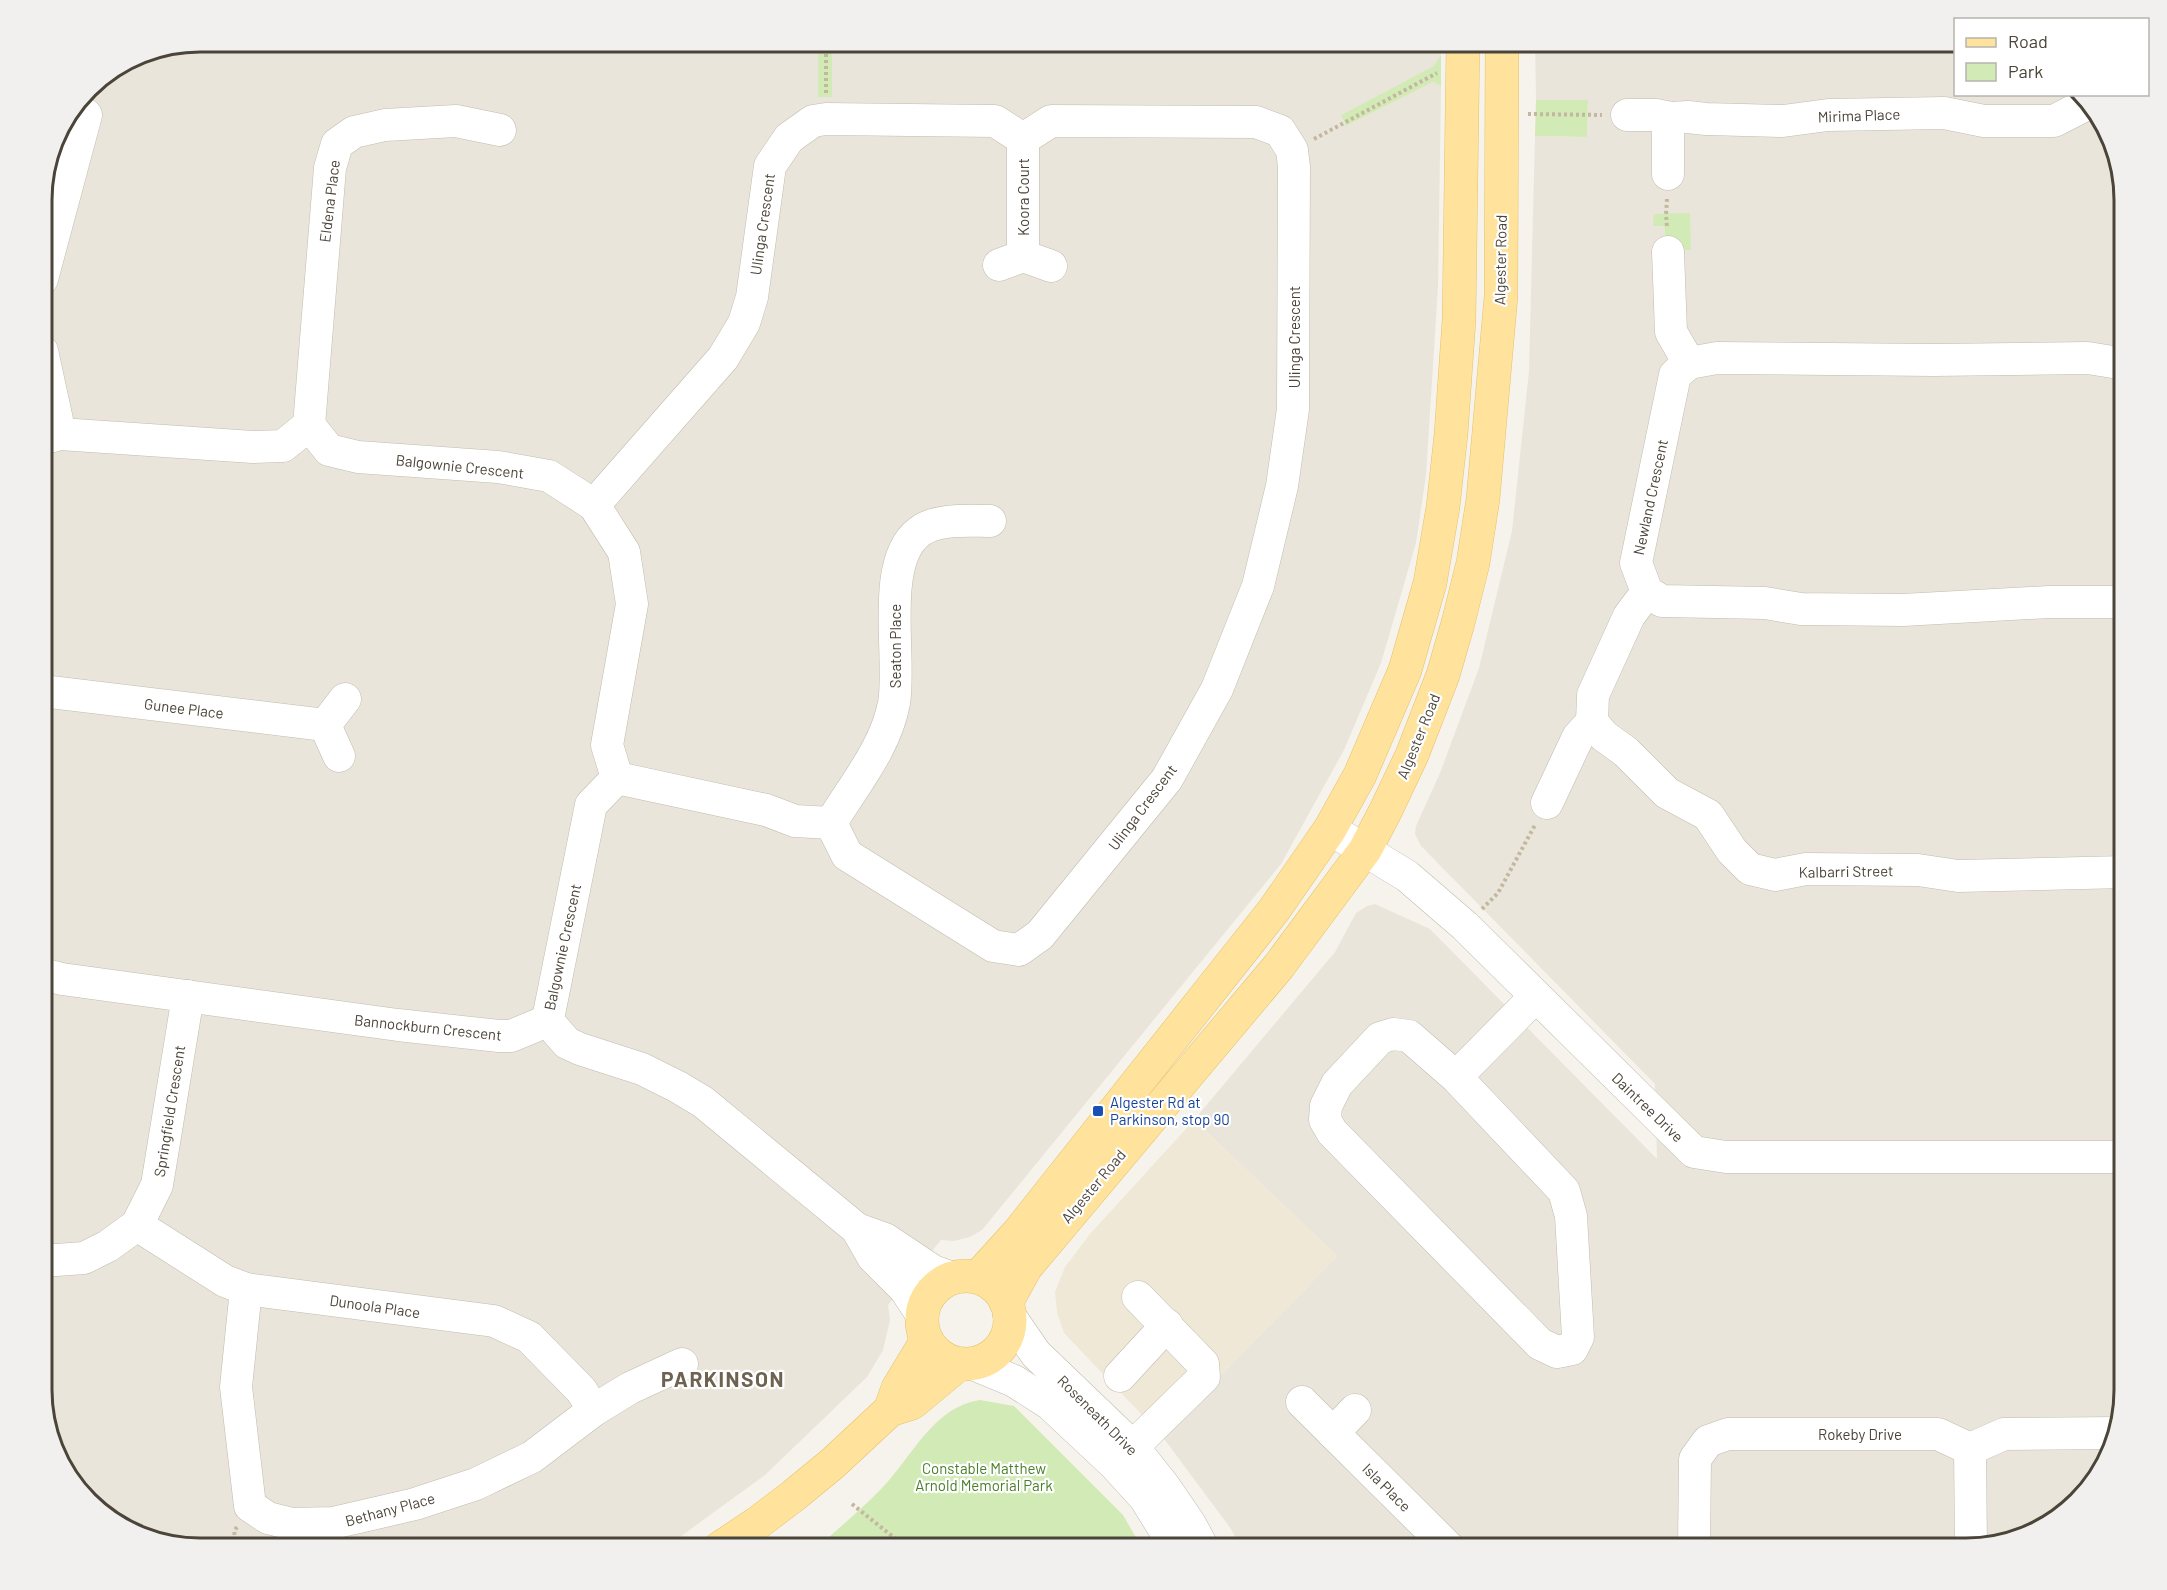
<svg xmlns="http://www.w3.org/2000/svg" width="2167" height="1590" viewBox="0 0 2167 1590" font-family="Barlow,sans-serif">
  <style>
    .residential { fill: #eae5da; fill-rule: evenodd }
    .education { fill: #efe8d6 }
    .green { fill: #d2eab5 }
    .lines { fill: none; stroke-linecap: round; stroke-linejoin: round }
    .minor-casing { stroke: #c2bbae; stroke-width: 33 }
    .major-casing { stroke: #e6c16a; stroke-width: 34 }
    .path { stroke: #c4b79f; stroke-width: 4; stroke-dasharray: 3 3; stroke-linecap: butt }
    .minor { stroke: #fff; stroke-width: 32 }
    .major { stroke: #ffe39c; stroke-width: 33 }
    .transit-dot { fill: #1a4fb4; stroke: #fff; stroke-width: 2 }
    .labels { text-anchor: middle; dominant-baseline: central; stroke-width: 4.5; stroke-linejoin: round; paint-order: stroke }
    .street-label { font-size: 15px; fill: #4b4439; stroke: #fff }
    .transit-label { font-size: 15px; fill: #164399; stroke: #fff; text-anchor: start }
    .park-label { font-size: 15px; fill: #4a7f2a; stroke: #fff }
    .district-label { font-size: 21px; font-weight: bold; letter-spacing: 1.5px; fill: #6e6250; stroke: #fff }
    .rim { fill: none; stroke: #4b4439; stroke-width: 3 }
  </style>
  <rect width="100%" height="100%" fill="#f6f3ec"/>
  <g class="residential">
    <path d="M201,42H818V96L832,97V42H1441V55L1435,66L1341,115L1346,126L1433,82L1441,86L1438,287L1426,475L1416,543L1381,663L1344,750L1281,864L982,1230L970,1237L954,1241L941,1240L888,1305L890,1320L883,1350L867,1377L765,1475L673,1542L663,1548H244L243,1540L230,1542L231,1548H201L150,1540L104,1515L63,1468L42,1399V191L54,140L89,88L140,54Z"/>
    <path d="M1535,42H1955L1956,94L2079,95L2108,131L2125,201V1389L2116,1440L2092,1486L2037,1531L1966,1548H1241L1231,1529L1162,1436L1337,1256L1194,1120L1335,952L1356,913L1367,906L1375,904L1430,929L1657,1159L1655,1084L1421,846L1415,834L1416,826L1440,773L1479,668L1512,531L1529,371L1535,136L1587,137L1588,100H1536ZM1664,226L1690,250H1667Z"/>
  </g>
  <path class="education" d="M1194,1120L1337,1256L1162,1436L1064,1333L1057,1312L1055,1292L1065,1267L1090,1234Z"/>
  <g class="green">
    <rect x="818" y="42" width="14" height="55"/>
    <path d="M1441,55V86L1433,82L1346,126L1341,115L1434,66Z"/>
    <path d="M1536,100H1588L1587,137L1535,136Z"/>
    <path d="M1690,213L1691,250H1667L1664,226H1653L1654,214Z"/>
    <path d="M980,1400L1014,1406L1123,1515L1142,1548H822L820,1545C841,1526 863,1508 882,1488C912,1457 933,1407 980,1400Z"/>
  </g>
  <g class="lines">
    <g class="minor-casing">
      <g id="minor">
        <path d="M1627,115H1656L1671,118L1688,117L1706,119L1783,121L1828,115L1944,113L1984,121H2054L2087,104"/>
        <path d="M1668,174V131L1671,118"/>
        <path d="M1668,252L1671,332L1689,363"/>
        <path d="M1023,256V139"/>
        <path d="M999,265L1023,256L1051,266"/>
        <path d="M42,279L86,115"/>
        <path d="M42,351L60,434"/>
        <path d="M2125,364L2088,358L1934,360L1717,358L1689,363L1675,375L1636,563L1647,592L1662,601L1765,603L1801,609L1903,610L2049,602H2125"/>
        <path d="M309,425L330,168L337,144L354,132L385,125L456,121L500,130"/>
        <path d="M42,439L60,434L253,447L283,446L309,425L329,450L358,457L498,467L549,476L594,505L624,552L632,604L607,745L617,778L591,805L547,1024"/>
        <path d="M594,505L723,358L744,323L752,297L770,166L789,138L813,121L826,119L995,121L1023,139L1051,121L1256,122L1280,131L1292,150L1294,167L1293,409L1282,486L1258,586L1217,689L1167,779L1040,935L1019,950L993,946L847,855L831,823L795,821L766,810L617,778"/>
        <path d="M1647,592L1629,616L1593,695L1592,722L1604,736L1626,752L1667,793L1708,815L1732,851L1750,869L1775,875L1806,869L1918,870L1958,876L2125,872"/>
        <path d="M42,691L325,725"/>
        <path d="M339,756L325,725L345,699"/>
        <path d="M1547,803L1578,737L1592,722"/>
        <path d="M831,823C854,785 886,747 894,703C902,659 879,562 919,532C936,518 969,521 990,521"/>
        <path d="M1330,829L1407,876L1465,926L1694,1152L1726,1157H2125"/>
        <path d="M42,974L62,979L398,1025L499,1036H511L540,1024H547L553,1027L567,1043L580,1049L642,1069L678,1087L703,1102L857,1229L873,1257L905,1289L922,1315"/>
        <path d="M1456,1077L1409,1036L1393,1034L1380,1038L1337,1084L1326,1106L1325,1120L1332,1132L1540,1344L1557,1352L1572,1349L1578,1337L1571,1216L1564,1191L1456,1077L1535,997"/>
        <path d="M137,1225L225,1281L246,1289L494,1321L529,1337L581,1390L594,1410"/>
        <path d="M857,1229L885,1239L933,1271L953,1278"/>
        <path d="M42,1261L84,1258L108,1246L137,1225L157,1185L188,996"/>
        <path d="M246,1289L236,1387L250,1506L268,1518L292,1524L333,1523L415,1504L476,1484L532,1457L594,1410L630,1388L682,1364"/>
        <path d="M1009,1315L1036,1354L1133,1447L1164,1486L1190,1524L1203,1548"/>
        <path d="M973,1364L1014,1381L1050,1404L1114,1464L1145,1498L1176,1548"/>
        <path d="M1120,1376L1167,1325"/>
        <path d="M1302,1402L1449,1548"/>
        <path d="M1333,1433L1355,1410"/>
        <path d="M1970,1449L1971,1547"/>
        <path d="M1119,1460L1204,1377L1203,1364L1138,1297"/>
        <path d="M1694,1548L1695,1459L1708,1441L1728,1434H1938L1970,1449L2004,1434L2118,1433"/>
      </g>
    </g>
    <g class="major-casing">
      <g id="major">
        <circle cx="966" cy="1320" r="44"/>
        <path d="M978,1277L1018,1233L1274,910L1330,829L1360,775L1405,670L1430,583L1443,507L1451,434L1459,320L1463,42"/>
        <path d="M1006,1303L1026,1267L1279,966L1365,850L1385,812L1412,755L1443,675L1458,623L1473,563L1483,499L1501,296L1502,42"/>
        <path d="M890,1410L898,1388L927,1340"/>
        <path d="M720,1548L756,1524L793,1496L832,1464L890,1410L912,1403L959,1364"/>
      </g>
    </g>
    <g class="path">
      <path d="M826,42V95"/>
      <path d="M1528,114L1602,115"/>
      <path d="M1314,139L1437,73"/>
      <path d="M1667,199L1666,215L1667,227"/>
      <path d="M1482,909L1498,893L1535,825"/>
      <path d="M852,1504L907,1548"/>
      <path d="M237,1527L234,1531L237,1548"/>
      <path d="M1064,1548C1088,1540 1095,1536 1119,1548"/>
    </g>
    <use href="#minor" class="minor"/>
    <use href="#major" class="major"/>
  </g>
  <rect class="transit-dot" x="1092" y="1105" width="12" height="12" rx="3"/>
  <g class="labels">
    <g class="street-label">
      <text transform="translate(1859 115) rotate(-2)">Mirima Place</text>
      <text transform="translate(1023 197) rotate(-90)">Koora Court</text>
      <text transform="translate(329 201) rotate(-83)">Eldena Place</text>
      <text transform="translate(762 224) rotate(-82)">Ulinga Crescent</text>
      <text transform="translate(1500 260) rotate(-89)">Algester Road</text>
      <text transform="translate(1294 337) rotate(-90)">Ulinga Crescent</text>
      <text transform="translate(460 466) rotate(6)">Balgownie Crescent</text>
      <text transform="translate(1650 497) rotate(-78)">Newland Crescent</text>
      <text transform="translate(895 646) rotate(-90)">Seaton Place</text>
      <text transform="translate(184 708) rotate(7)">Gunee Place</text>
      <text transform="translate(1418 736) rotate(-68)">Algester Road</text>
      <text transform="translate(1142 807) rotate(-53)">Ulinga Crescent</text>
      <text transform="translate(1846 871) rotate(-1)">Kalbarri Street</text>
      <text transform="translate(562 947) rotate(-78)">Balgownie Crescent</text>
      <text transform="translate(428 1027) rotate(6)">Bannockburn Crescent</text>
      <text transform="translate(1648 1107) rotate(44)">Daintree Drive</text>
      <text transform="translate(169 1111) rotate(-81)">Springfield Crescent</text>
      <text transform="translate(1093 1186) rotate(-50)">Algester Road</text>
      <text transform="translate(375 1306) rotate(8)">Dunoola Place</text>
      <text transform="translate(1098 1415) rotate(45)">Roseneath Drive</text>
      <text x="1860" y="1434">Rokeby Drive</text>
      <text transform="translate(1387 1487) rotate(45)">Isla Place</text>
      <text transform="translate(390 1509) rotate(-15)">Bethany Place</text>
    </g>
    <g class="transit-label">
      <text x="1110" y="1102">Algester Rd at<tspan x="1110" dy="17">Parkinson, stop 90</tspan></text>
    </g>
    <g class="park-label">
      <text x="984" y="1468">Constable Matthew<tspan x="984" dy="17">Arnold Memorial Park</tspan></text>
    </g>
    <g class="district-label">
      <text x="723" y="1378">PARKINSON</text>
    </g>
  </g>
  <path d="M0 0H2167V1590H0ZM200 52H1966A148 148 0 0 1 2114 200V1390A148 148 0 0 1 1966 1538H200A148 148 0 0 1 52 1390V200A148 148 0 0 1 200 52Z" fill="#f1f0ef" fill-rule="evenodd"/>
  <path class="rim" d="M200 52H1966A148 148 0 0 1 2114 200V1390A148 148 0 0 1 1966 1538H200A148 148 0 0 1 52 1390V200A148 148 0 0 1 200 52Z"/>
  <rect x="1954" y="18" width="195" height="78" fill="#ffffff" stroke="#b7b4b0" stroke-width="1.5"/>
  <rect x="1966" y="38" width="30" height="9" fill="#ffe39c" stroke="#b7b4b0" stroke-width="1.5"/>
  <text x="2008" y="48" font-size="18" fill="#4b4439">Road</text>
  <rect x="1966" y="63" width="30" height="18" fill="#d2eab5" stroke="#b7b4b0" stroke-width="1.5"/>
  <text x="2008" y="78" font-size="18" fill="#4b4439">Park</text>
</svg>
